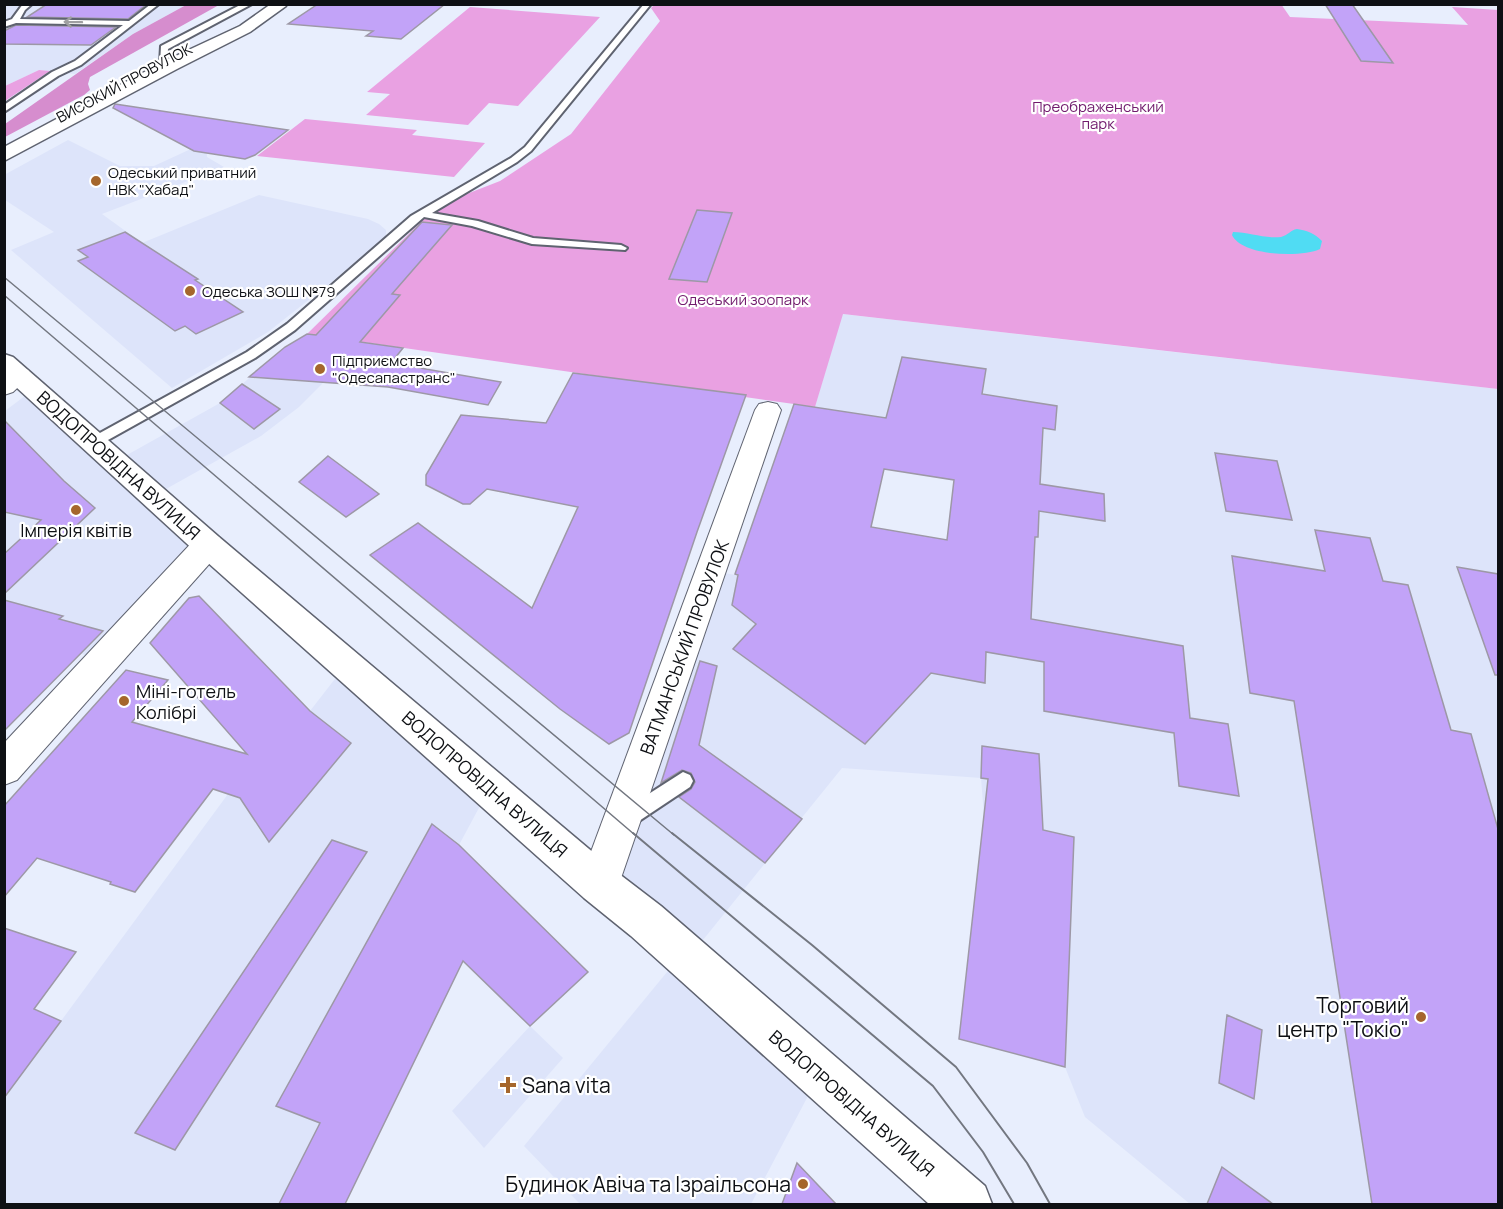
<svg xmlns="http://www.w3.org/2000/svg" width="1503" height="1209" viewBox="0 0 1503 1209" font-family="Manrope,sans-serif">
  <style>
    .built { fill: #dde4fa }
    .green { fill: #e9a1e2 }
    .forest { fill: #d68dce }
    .water { fill: #50dcf3 }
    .building { fill: #c2a3f8; stroke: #9d98a6; stroke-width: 1.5; fill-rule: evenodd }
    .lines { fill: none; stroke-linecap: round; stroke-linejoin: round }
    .service-casing { stroke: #5f6370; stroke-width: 4 }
    .minor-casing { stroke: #5f6370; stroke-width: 2 }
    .primary-casing { stroke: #5f6370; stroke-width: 3 }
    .service { fill: #fff; fill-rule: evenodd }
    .minor { fill: #fff; fill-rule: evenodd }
    .primary { fill: #fff; fill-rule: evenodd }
    .tram-far1 { stroke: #737780; stroke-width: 1.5 }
    .tram { stroke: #737780; stroke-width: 2 }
    .oneway { stroke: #9f9fa1 }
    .poi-dot { fill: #a5662c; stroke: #fff; stroke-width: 2 }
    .labels { text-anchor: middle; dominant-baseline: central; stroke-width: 4.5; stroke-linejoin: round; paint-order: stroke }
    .far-street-label { font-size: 15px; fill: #0e1014; stroke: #fff }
    .far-park-label { font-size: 15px; fill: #711b6d; stroke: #fff }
    .far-poi-label { font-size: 15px; fill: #0e1014; stroke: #fff; text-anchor: start }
    .street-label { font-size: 18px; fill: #0e1014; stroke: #fff }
    .poi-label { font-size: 18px; fill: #0e1014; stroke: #fff }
    .near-poi-label { font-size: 21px; fill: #0e1014; stroke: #fff; text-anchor: end }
  </style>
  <rect width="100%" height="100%" fill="#e8eefd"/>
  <g class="built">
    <path d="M4,5H186L133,34L75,74L39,70L5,86Z"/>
    <path d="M68,140L120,166H154L206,142L207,157L224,167L102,214L142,243L259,195L368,219L379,224L386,230V237L382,242L268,332L172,388L11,250L54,232L5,200L4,175Z"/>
    <path d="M842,314L1498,389V829L1470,734L1451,728L1358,712L1297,719L1372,1204H1190L1085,1117L1065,1067L959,1039L984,816L981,778L842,768L690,956L603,880L713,571L959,615L997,435L815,407Z"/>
    <path d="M307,334L362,342L342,356L323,383L299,407L261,436L157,494L118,460L220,403L283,349Z"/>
    <path d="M33,390L205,547L102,660L5,631V411Z"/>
    <path d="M345,666L488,791L459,845L279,1204H5V999L61,1021L228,794L310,711Z"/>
    <path d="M681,955L818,1077L751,1204H580L524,1146Z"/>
    <path d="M530,1026L563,1058L484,1148L452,1111Z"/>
  </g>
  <g class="green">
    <path d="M1281,4L1290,17L1468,25L1452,7L1498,10V389L843,314L815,407L307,334L428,215L459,197L500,181L571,134L660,21L651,8L654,5Z"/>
    <path d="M470,7L600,17L518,106L489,103L468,125L366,115L390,94L367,92Z"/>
    <path d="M39,70L50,71L5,101V86Z"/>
    <path d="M305,119L417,130L412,135L485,143L454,177L257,156Z"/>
  </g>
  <path class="forest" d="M186,5H219L90,77L88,84L90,90L84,95L5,137V124L133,34Z"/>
  <path class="water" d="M1297,229C1308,231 1314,233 1322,241L1320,249C1301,258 1242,256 1232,235L1233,232C1249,232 1265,239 1281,237C1289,235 1290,230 1297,229Z"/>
  <g class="building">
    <path d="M47,4H147L128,19L27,17Z"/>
    <path d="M318,4H445L401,39L366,36L373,31L288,24Z"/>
    <path d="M1325,4H1352L1393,63L1361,61Z"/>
    <path d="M16,25L116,27L91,45L4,44V31Z"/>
    <path d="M115,104L288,130L255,155L245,159L194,151L113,108Z"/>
    <path d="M697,210L732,213L707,282L669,279Z"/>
    <path d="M422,222L452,225L392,294L400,295L360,342L403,348L391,363L501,382L488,405L388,387L249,377L285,347L307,334L316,335Z"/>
    <path d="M125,232L198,279L195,280L243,312L196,334L185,326L175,331L78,261L88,257L78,250Z"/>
    <path d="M902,357L986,369L982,394L1057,406L1055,430L1043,428L1040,484L1104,494L1105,521L1039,511L1038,537H1035L1031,619L1183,646L1190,718L1228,724L1239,796L1179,786L1174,733L1044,711V662L986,652L985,683L931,673L865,744L733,649L756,624L732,605L738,575L735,574L794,404L886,418ZM884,469L954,480L947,540L871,527Z"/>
    <path d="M573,373L746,395L697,532L629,733L609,744L560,709L370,555L418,523L532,608L578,507L487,489L470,504H463L426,485V475L461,415L546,423Z"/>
    <path d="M242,384L280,409L254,429L220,403Z"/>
    <path d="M4,420L64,481L95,508L4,594V554L41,520L4,512Z"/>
    <path d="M1215,453L1277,461L1292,520L1226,511Z"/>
    <path d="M328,456L379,494L346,517L299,482Z"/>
    <path d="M1315,530L1370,538L1383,581L1408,585L1451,730L1471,734L1498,829V1204H1372L1294,701L1250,693L1232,556L1325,571Z"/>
    <path d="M1457,567L1498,574V675H1495Z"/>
    <path d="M199,596L310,711L351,743L269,842L240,798L213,789L135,892L110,884L111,882L37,858L4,897V806L126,670L168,680L132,722L247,754L150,643L189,598Z"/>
    <path d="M4,600L63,616L59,619L103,631L4,731Z"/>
    <path d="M700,661L717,666L699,745L802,819L765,863L679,797L691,789L695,782L691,773L682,770L661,783Z"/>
    <path d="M982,746L1039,754L1043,830L1074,837L1065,1067L959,1039L988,779L981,778Z"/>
    <path d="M432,824L459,845L588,972L530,1026L463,961L345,1204H279L320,1123L276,1106Z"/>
    <path d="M332,840L367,852L175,1150L135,1133Z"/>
    <path d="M4,928L76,952L34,1009L61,1021L4,1098Z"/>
    <path d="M1227,1015L1262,1030L1254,1099L1219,1083Z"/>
    <path d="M797,1163L836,1204H782Z"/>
    <path d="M1222,1167L1273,1204H1207Z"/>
  </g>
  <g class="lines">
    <g class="service-casing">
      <g id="service">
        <path d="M23,4H32L25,10L20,19L129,21L151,4H159L81,65L58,76L4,112V105L52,72L75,61L123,25L16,23L4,27V22L12,19Z"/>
        <path d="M242,4H252L168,49L167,62L160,64L161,46Z"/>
        <path d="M644,4H651L531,151L517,162L432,213L478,221L533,238L621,245L627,248L625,250L532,244L472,226L424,217L295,330L255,358L99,445H89L87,442L89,439L247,352L287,324L411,216L511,158L525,147Z"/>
        <path d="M683,772L690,775L693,781L690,787L633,825L626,828L619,825L616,819L619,813Z"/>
      </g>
    </g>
    <g class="minor-casing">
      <g id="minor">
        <path d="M19,367L28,370L31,375L13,392L4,395V374Z"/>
        <path d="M768,402L777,404L781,410L619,884L613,897L599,903L585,897L579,884L755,410L759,404Z"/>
        <path d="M208,534L219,537L223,545L219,553L17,780L4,785V743L197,537Z"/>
      </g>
    </g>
    <g class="primary-casing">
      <g id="primary">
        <path d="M271,4L286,6L250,32L177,69L4,161V147L165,61L240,26Z"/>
        <path d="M4,354L13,357L219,537L614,870L661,906L985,1186L992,1204H929L631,936L584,898L197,553L4,376Z"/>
      </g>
    </g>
    <use href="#service" class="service"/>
    <use href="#minor" class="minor"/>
    <use href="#primary" class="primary"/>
    <g class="tram-far1">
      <path d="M4,277L674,835"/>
      <path d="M4,295L635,835"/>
    </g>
    <g class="tram">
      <path d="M633,833L933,1086L983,1152L1014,1204"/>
      <path d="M672,833L812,945L956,1067L1027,1163L1050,1204"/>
    </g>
  </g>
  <defs><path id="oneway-shaft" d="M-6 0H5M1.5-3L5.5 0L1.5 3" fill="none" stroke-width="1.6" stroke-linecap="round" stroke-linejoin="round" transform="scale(1.5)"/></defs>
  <use class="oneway" href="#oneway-shaft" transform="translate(73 22) rotate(-179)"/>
  <g class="poi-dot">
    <circle cx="96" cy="181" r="6"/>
    <circle cx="190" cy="291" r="6"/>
    <circle cx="320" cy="369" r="6"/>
    <circle cx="76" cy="510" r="6"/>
    <circle cx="124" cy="701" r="6"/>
    <circle cx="1421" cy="1017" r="6"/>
    <path d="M505 1076h6v6h6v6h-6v6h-6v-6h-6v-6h6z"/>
    <circle cx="803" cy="1184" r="6"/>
  </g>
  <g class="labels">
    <g class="far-street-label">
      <text transform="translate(124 83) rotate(-28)">ВИСОКИЙ ПРОВУЛОК</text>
    </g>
    <g class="far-park-label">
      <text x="1098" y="106">Преображенський<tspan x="1098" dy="17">парк</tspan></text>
      <text x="743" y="299">Одеський зоопарк</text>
    </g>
    <g class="far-poi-label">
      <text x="108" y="172">Одеський приватний<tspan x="108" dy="17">НВК "Хабад"</tspan></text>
      <text x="202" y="291">Одеська ЗОШ №79</text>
      <text x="332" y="360">Підприємство<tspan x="332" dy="17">"Одесапастранс"</tspan></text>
    </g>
    <g class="street-label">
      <text transform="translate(119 465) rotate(42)">ВОДОПРОВІДНА ВУЛИЦЯ</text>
      <text transform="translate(684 647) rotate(-70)">ВАТМАНСЬКИЙ ПРОВУЛОК</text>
      <text transform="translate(485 784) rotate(41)">ВОДОПРОВІДНА ВУЛИЦЯ</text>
      <text transform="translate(852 1103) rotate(41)">ВОДОПРОВІДНА ВУЛИЦЯ</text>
    </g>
    <g class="poi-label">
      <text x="76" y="530">Імперія квітів</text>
      <text x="136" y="691" text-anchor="start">Міні-готель<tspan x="136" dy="21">Колібрі</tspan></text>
    </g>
    <g class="near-poi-label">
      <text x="1409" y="1005">Торговий<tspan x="1409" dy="24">центр "Токіо"</tspan></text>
      <text x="522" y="1085" text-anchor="start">Sana vita</text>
      <text x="791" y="1184">Будинок Авіча та Ізраільсона</text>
    </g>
  </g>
  <rect width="1503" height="1209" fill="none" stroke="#0e1014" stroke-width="12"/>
</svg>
